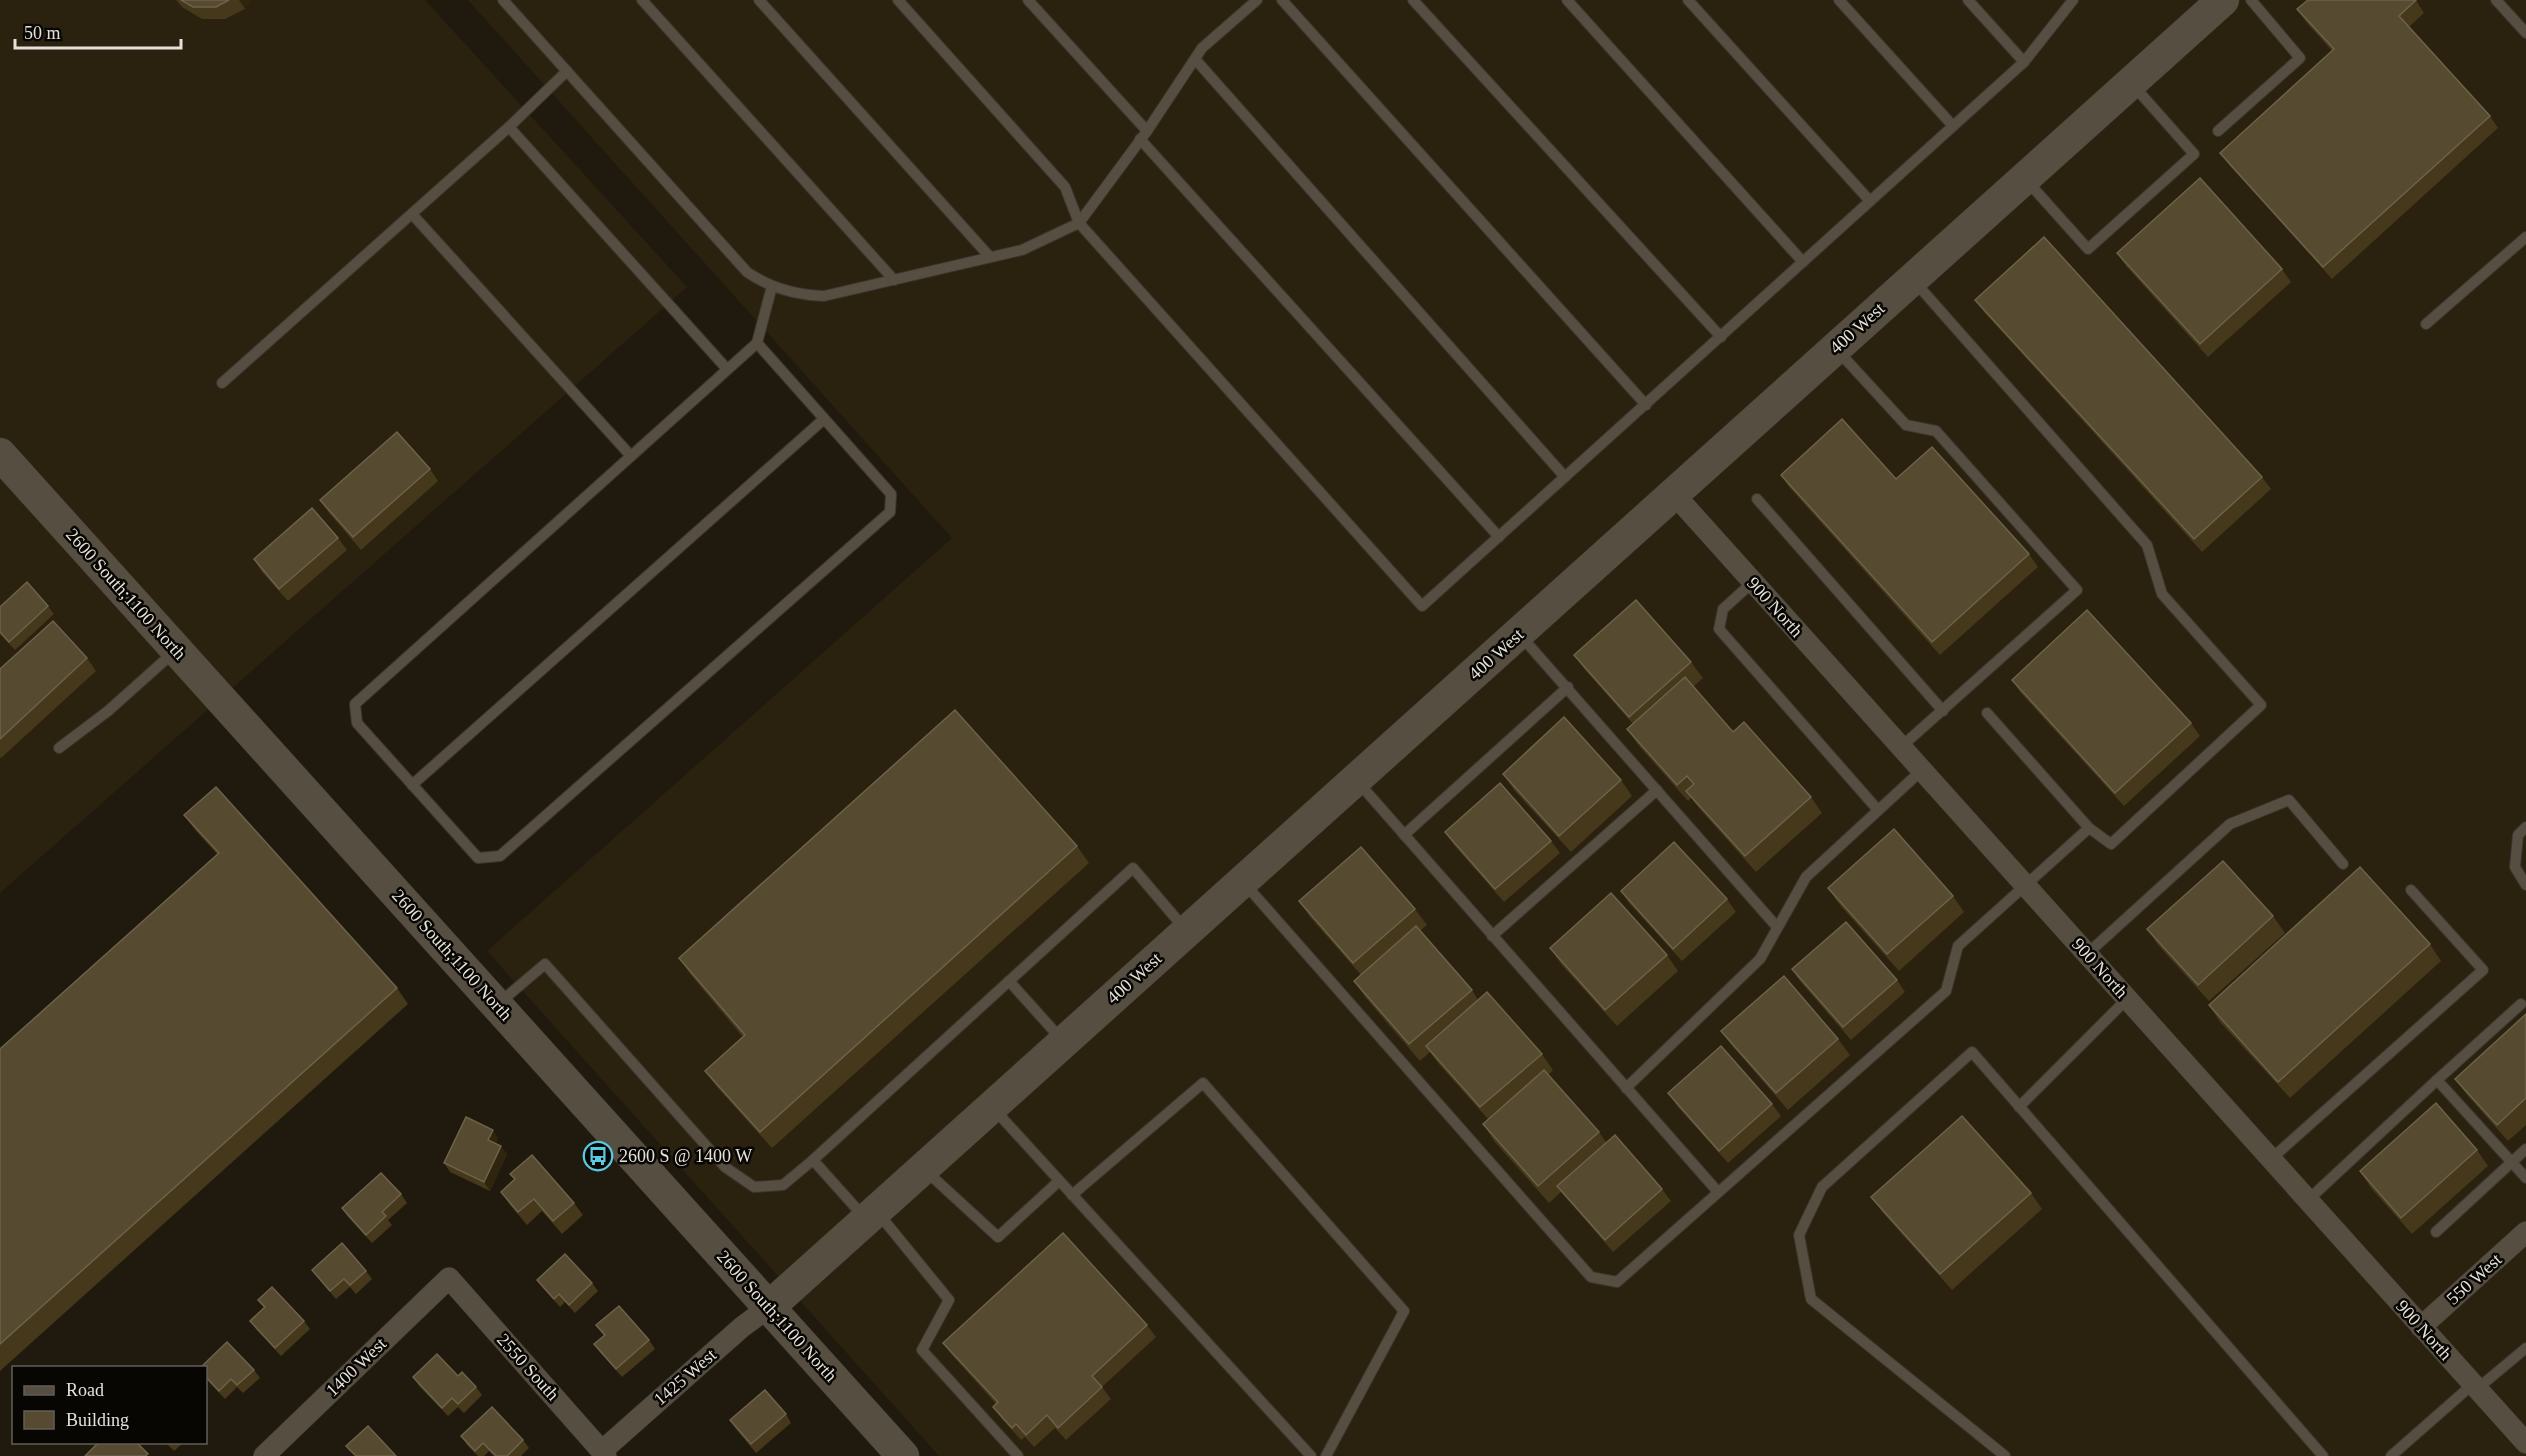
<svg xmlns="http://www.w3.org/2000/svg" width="2526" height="1456" viewBox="0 0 2526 1456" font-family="'Times New Roman',serif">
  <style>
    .built { fill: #2a210f }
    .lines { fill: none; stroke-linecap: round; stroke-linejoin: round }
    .lane-casing { stroke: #3a3630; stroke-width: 12 }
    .street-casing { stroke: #3a3630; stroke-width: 22 }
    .secondary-casing { stroke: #3a3630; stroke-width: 33 }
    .lane { stroke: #554e41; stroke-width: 10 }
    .street { stroke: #554e41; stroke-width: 21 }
    .secondary { stroke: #554e41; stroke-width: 32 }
    .wall { fill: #45381b }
    .shaded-wall { fill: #2f240d }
    .building { fill: #564a30; stroke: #6d624a; stroke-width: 1.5 }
    .labels { text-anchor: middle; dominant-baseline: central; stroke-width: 5; stroke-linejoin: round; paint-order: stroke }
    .street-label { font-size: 18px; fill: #e6e2da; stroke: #080603 }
    .poi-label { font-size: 18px; fill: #e6e2da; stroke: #080603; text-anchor: start }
  </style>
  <rect width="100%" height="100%" fill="#201a0e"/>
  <g class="built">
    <path d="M0,0H425L687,287L0,893Z"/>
    <path d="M468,0H2526V1456H939L487,951L952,538Z"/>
  </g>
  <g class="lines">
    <g class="lane-casing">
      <g id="lane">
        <path d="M503,0L747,272C770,288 796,295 824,296L1022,250L1079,223L1147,131L1202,48L1257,0"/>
        <path d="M642,0L894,280"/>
        <path d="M759,0L990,257"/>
        <path d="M898,0L1065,187L1079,223L1422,606L2024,62L2073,0"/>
        <path d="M1028,0L1147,131"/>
        <path d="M1282,0L1646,405"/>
        <path d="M1413,0L1721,337"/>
        <path d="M1567,0L1803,262"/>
        <path d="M1688,0L1870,201"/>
        <path d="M1839,0L1953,126"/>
        <path d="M1968,0L2024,62"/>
        <path d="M2496,0L2526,33"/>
        <path d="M1195,59L1565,477"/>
        <path d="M567,71L509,127L727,369"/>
        <path d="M2218,131L2300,58L2251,0"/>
        <path d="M1140,139L1499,537"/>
        <path d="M2027,181L2088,249L2194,154L2133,85"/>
        <path d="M412,214L631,456"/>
        <path d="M2426,324L2526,237"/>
        <path d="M757,343L355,704L357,723L478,858L500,856L890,512L891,494L757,343L772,286"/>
        <path d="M1838,351L1906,425L1936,431L2077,590L1901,747"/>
        <path d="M222,383L509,127"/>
        <path d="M1757,499L1943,711"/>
        <path d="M1753,582L1723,609L1719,629L1878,810"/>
        <path d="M1520,635L1777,927"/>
        <path d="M1987,713L2089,828"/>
        <path d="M59,748L108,711L174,652"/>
        <path d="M1358,782L1718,1192"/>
        <path d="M412,785L824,419"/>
        <path d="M2526,827L2518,835L2515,867L2526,885"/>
        <path d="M1404,835L1568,687"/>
        <path d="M1245,884L1591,1277L1617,1282L1946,991L1958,946L2089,828L2111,844L2261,705L2162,594L2147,545L1915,282"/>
        <path d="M1492,936L1657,790"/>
        <path d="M2087,954L2230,824L2289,800L2343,864"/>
        <path d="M1009,981L1062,1040"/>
        <path d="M498,1004L545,964L725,1167L754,1187L783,1185L813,1160L864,1217"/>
        <path d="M2521,1004L2437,1080L2526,1178"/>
        <path d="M1626,1088L1760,959L1806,877L1922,770"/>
        <path d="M2019,1107L2127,999"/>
        <path d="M994,1109L1311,1456"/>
        <path d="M2271,1159L2483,970L2411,890"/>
        <path d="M813,1160L1133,868L1185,929"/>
        <path d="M926,1171L998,1237L1059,1181"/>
        <path d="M1072,1195L1203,1083L1404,1311L1326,1456"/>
        <path d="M2308,1200L2437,1080"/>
        <path d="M878,1213L949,1300L922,1350L1018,1456"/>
        <path d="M2436,1232L2526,1149"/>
        <path d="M2477,1389L2526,1348"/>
        <path d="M2005,1456L1811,1299L1799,1235L1822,1187L1972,1052L2323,1456"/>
        <path d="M2391,1456L2473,1384"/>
      </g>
    </g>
    <g class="street-casing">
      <g id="street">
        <path d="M1674,494L2526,1443"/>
        <path d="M2421,1327L2526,1232"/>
        <path d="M603,1450L742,1327L769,1307"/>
        <path d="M264,1456L449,1278L606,1456"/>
      </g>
    </g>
    <g class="secondary-casing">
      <g id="secondary">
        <path d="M0,454L903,1456"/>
        <path d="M769,1307L2223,0"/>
      </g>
    </g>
    <use href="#lane" class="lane"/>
    <use href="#street" class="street"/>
    <use href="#secondary" class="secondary"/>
  </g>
  <g class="wall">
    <path d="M176,0H251L245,9L225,19H202L182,7Z"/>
    <path d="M2416,0L2424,13L2409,27L2490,116L2498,128L2332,279L2229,165L2220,153L2332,51L2306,22L2297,9Z"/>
    <path d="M2117,253L2282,269L2291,282L2208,357L2126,266Z"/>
    <path d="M1975,300L2262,477L2271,489L2202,552L1984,312Z"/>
    <path d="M430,469L438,481L361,550L329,513L320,500Z"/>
    <path d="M1781,475L1896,479L2029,554L2038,567L1940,655L1789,487Z"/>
    <path d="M338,538L347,550L288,601L262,572L254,559Z"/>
    <path d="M48,606L54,614L15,650L0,634V607Z"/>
    <path d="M1574,655L1691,662L1703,678L1693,687L1733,732L1811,797L1822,813L1756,872L1698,807L1691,798L1688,801L1639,746L1627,729L1633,724L1586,671Z"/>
    <path d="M87,658L96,671L1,758L0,757V669Z"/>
    <path d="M2012,680L2191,723L2200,736L2124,806L2020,692Z"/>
    <path d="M1503,774L1621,780L1632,796L1571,852L1514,790Z"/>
    <path d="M184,815L397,988L408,1004L0,1371V1049L217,854L196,831Z"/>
    <path d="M1445,832L1551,841L1560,853L1504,902L1453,844Z"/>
    <path d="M1077,846L1089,863L772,1148L717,1087L705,1071L743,1037L690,974L679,958Z"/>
    <path d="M1828,888L1953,896L1964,912L1899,971L1839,904Z"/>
    <path d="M1621,891L1727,899L1736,912L1682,961L1629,903Z"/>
    <path d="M1299,901L1415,909L1427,925L1420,931L1472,990L1478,1000L1542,1054L1553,1070L1548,1075L1599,1132L1606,1142L1662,1189L1671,1201L1613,1252L1561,1192L1549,1203L1494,1141L1483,1124L1488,1119L1437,1062L1430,1052L1420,1061L1365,997L1354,981L1361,975L1310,917Z"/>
    <path d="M2273,916L2285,933L2209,1001L2158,945L2147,929Z"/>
    <path d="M2430,944L2441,961L2290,1098L2220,1022L2209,1005Z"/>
    <path d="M1550,948L1667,955L1678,971L1617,1026L1561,964Z"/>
    <path d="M1792,969L1897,980L1905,992L1851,1040L1800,981Z"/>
    <path d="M2526,1014V1125L2508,1141L2467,1095L2455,1079Z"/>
    <path d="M1721,1031L1838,1039L1850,1055L1788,1110L1733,1047Z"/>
    <path d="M1668,1093L1772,1104L1781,1116L1728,1163L1677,1106Z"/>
    <path d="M498,1138L496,1143L507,1154L490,1191L450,1172L444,1163Z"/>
    <path d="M2477,1150L2488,1166L2412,1234L2371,1188L2360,1171Z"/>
    <path d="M510,1174L574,1203L583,1215L562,1234L542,1211L527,1225L510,1205L501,1192L515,1180Z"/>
    <path d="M2031,1193L2042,1209L1952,1290L1883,1213L1871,1197Z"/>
    <path d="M401,1194L407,1203L388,1220L392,1225L372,1243L348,1217L342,1208Z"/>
    <path d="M312,1270L366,1271L372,1279L356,1294L350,1287L336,1299L318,1278Z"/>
    <path d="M537,1280L592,1283L598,1291L575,1313L565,1302L560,1307L543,1288Z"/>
    <path d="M258,1300L304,1321L310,1329L281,1356L256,1329L250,1321L264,1308Z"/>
    <path d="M596,1325L649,1340L655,1349L622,1377L600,1352L594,1344L604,1336Z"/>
    <path d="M1147,1325L1156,1337L1102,1387L1111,1399L1066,1440L1055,1428L1034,1447L1025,1437L1021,1440L1002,1419L993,1407L996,1404L952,1355L943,1343Z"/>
    <path d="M206,1368L254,1370L260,1378L243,1393L237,1387L225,1399L206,1379Z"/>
    <path d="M458,1376L476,1387L482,1395L464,1413L458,1407L448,1416L419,1386L413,1377Z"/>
    <path d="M786,1414L791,1423L756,1453L736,1429L730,1420Z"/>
    <path d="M461,1436L523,1440L529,1448L521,1456H494L489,1451L484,1456H478L467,1445Z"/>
    <path d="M166,1443H183L174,1451Z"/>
  </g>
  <g class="shaded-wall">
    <path d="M239,0H251L245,9Z"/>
    <path d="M493,1130L498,1138L494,1148L488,1140Z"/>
    <path d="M501,1146L507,1154L490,1191L484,1182Z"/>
  </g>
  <g class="building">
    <path d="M181,0H229L216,7H193Z"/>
    <path d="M2308,0H2416L2399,16L2490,116L2323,267L2220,153L2334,49L2297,9Z"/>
    <path d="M2200,178L2282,269L2200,344L2117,253Z"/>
    <path d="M2044,237L2262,477L2194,539L1975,300Z"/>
    <path d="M1842,419L1896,479L1932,447L2029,554L1932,642L1781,475Z"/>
    <path d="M397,432L430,469L353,537L320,500Z"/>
    <path d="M312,508L338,538L279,589L254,559Z"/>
    <path d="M27,582L48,606L9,642L0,632V607Z"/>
    <path d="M1636,600L1691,662L1629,717L1574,655Z"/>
    <path d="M2087,610L2191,723L2115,793L2012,680Z"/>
    <path d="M53,621L87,658L0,739V669Z"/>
    <path d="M1685,677L1733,732L1744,722L1811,797L1745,856L1686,791L1694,784L1687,776L1677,785L1627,729Z"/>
    <path d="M955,710L1077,846L760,1132L705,1071L745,1035L679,958Z"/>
    <path d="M1564,717L1621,780L1559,836L1503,774Z"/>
    <path d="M1500,783L1551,841L1495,889L1445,832Z"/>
    <path d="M216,787L397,988L0,1344V1049L219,853L184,815Z"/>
    <path d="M1894,829L1953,896L1887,954L1828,888Z"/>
    <path d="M1674,842L1727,899L1673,949L1621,891Z"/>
    <path d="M1361,847L1415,909L1353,963L1299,901Z"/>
    <path d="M2223,861L2273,916L2198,985L2147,929Z"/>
    <path d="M2360,867L2430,944L2278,1082L2209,1005Z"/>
    <path d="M1611,893L1667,955L1605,1010L1550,948Z"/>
    <path d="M1846,922L1897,980L1843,1027L1792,969Z"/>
    <path d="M1416,926L1472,990L1409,1044L1354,981Z"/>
    <path d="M1784,976L1838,1039L1776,1093L1721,1031Z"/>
    <path d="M1487,992L1542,1054L1480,1107L1426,1046Z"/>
    <path d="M2526,1014V1098L2497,1125L2455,1079Z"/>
    <path d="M1721,1046L1772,1104L1719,1151L1668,1093Z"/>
    <path d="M1544,1070L1599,1132L1538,1186L1483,1124Z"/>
    <path d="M2436,1103L2477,1150L2401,1218L2360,1171Z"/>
    <path d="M1962,1116L2031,1193L1940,1274L1871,1197Z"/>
    <path d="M466,1117L493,1130L488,1140L501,1146L484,1182L444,1163Z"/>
    <path d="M1615,1135L1662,1189L1605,1240L1557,1186Z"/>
    <path d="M532,1155L574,1203L553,1221L534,1199L518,1212L501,1192L515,1179L510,1174Z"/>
    <path d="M381,1173L401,1194L382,1212L386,1216L366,1235L342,1208Z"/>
    <path d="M1063,1233L1147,1325L1092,1376L1102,1387L1058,1428L1047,1415L1026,1435L1016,1424L1012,1428L993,1407L998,1402L943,1343Z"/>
    <path d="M342,1243L366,1271L350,1285L344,1279L330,1291L312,1270Z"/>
    <path d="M565,1254L592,1283L569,1305L559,1294L554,1299L537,1280Z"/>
    <path d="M272,1287L304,1321L275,1348L250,1321L265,1307L258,1300Z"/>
    <path d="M619,1306L649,1340L616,1369L594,1344L605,1335L596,1325Z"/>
    <path d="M227,1342L254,1370L237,1385L231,1379L219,1391L206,1377V1368H200Z"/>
    <path d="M437,1354L458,1376L462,1372L476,1387L458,1404L452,1398L442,1408L413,1377Z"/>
    <path d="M765,1390L786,1414L751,1444L730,1420Z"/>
    <path d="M492,1407L523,1440L507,1456H496L483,1443L475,1451L461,1436Z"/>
    <path d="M368,1426L396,1456H356L346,1446Z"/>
    <path d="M98,1443H137L148,1454L145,1456H85Z"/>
  </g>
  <defs>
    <g id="bus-ring" transform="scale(1.5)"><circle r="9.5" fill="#080603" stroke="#57c9e2" stroke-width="1.5"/><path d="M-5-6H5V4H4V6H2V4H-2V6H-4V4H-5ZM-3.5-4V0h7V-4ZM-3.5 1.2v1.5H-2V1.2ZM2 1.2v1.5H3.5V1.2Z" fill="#57c9e2"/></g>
  </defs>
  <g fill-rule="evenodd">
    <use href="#bus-ring" x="598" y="1156"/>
  </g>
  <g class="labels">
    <g class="street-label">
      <text transform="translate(1857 328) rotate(-42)">400 West</text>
      <text transform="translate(126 594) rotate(48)">2600 South;1100 North</text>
      <text transform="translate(1775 607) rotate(48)">900 North</text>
      <text transform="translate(1496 654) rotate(-42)">400 West</text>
      <text transform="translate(452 955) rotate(48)">2600 South;1100 North</text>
      <text transform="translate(2100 968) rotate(48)">900 North</text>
      <text transform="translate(1134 978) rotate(-42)">400 West</text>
      <text transform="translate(2474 1279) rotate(-42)">550 West</text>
      <text transform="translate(777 1316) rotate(48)">2600 South;1100 North</text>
      <text transform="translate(2424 1330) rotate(48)">900 North</text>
      <text transform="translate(356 1367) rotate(-44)">1400 West</text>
      <text transform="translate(528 1367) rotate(48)">2550 South</text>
      <text transform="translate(685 1377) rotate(-41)">1425 West</text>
    </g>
    <g class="poi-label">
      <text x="619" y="1156">2600 S @ 1400 W</text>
    </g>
  </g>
  <rect x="12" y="1366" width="195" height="78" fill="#080603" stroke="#615e59" stroke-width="1.5"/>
  <rect x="24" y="1386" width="30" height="9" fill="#554e41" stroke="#615e59" stroke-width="1.5"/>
  <text x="66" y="1396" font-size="18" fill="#e6e2da">Road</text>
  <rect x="24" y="1411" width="30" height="18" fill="#564a30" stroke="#615e59" stroke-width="1.5"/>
  <text x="66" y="1426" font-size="18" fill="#e6e2da">Building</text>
  <path d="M15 39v9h166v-9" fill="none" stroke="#e6e2da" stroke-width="3"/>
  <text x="24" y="39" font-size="18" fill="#e6e2da" stroke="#080603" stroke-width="4.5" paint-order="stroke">50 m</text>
</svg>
